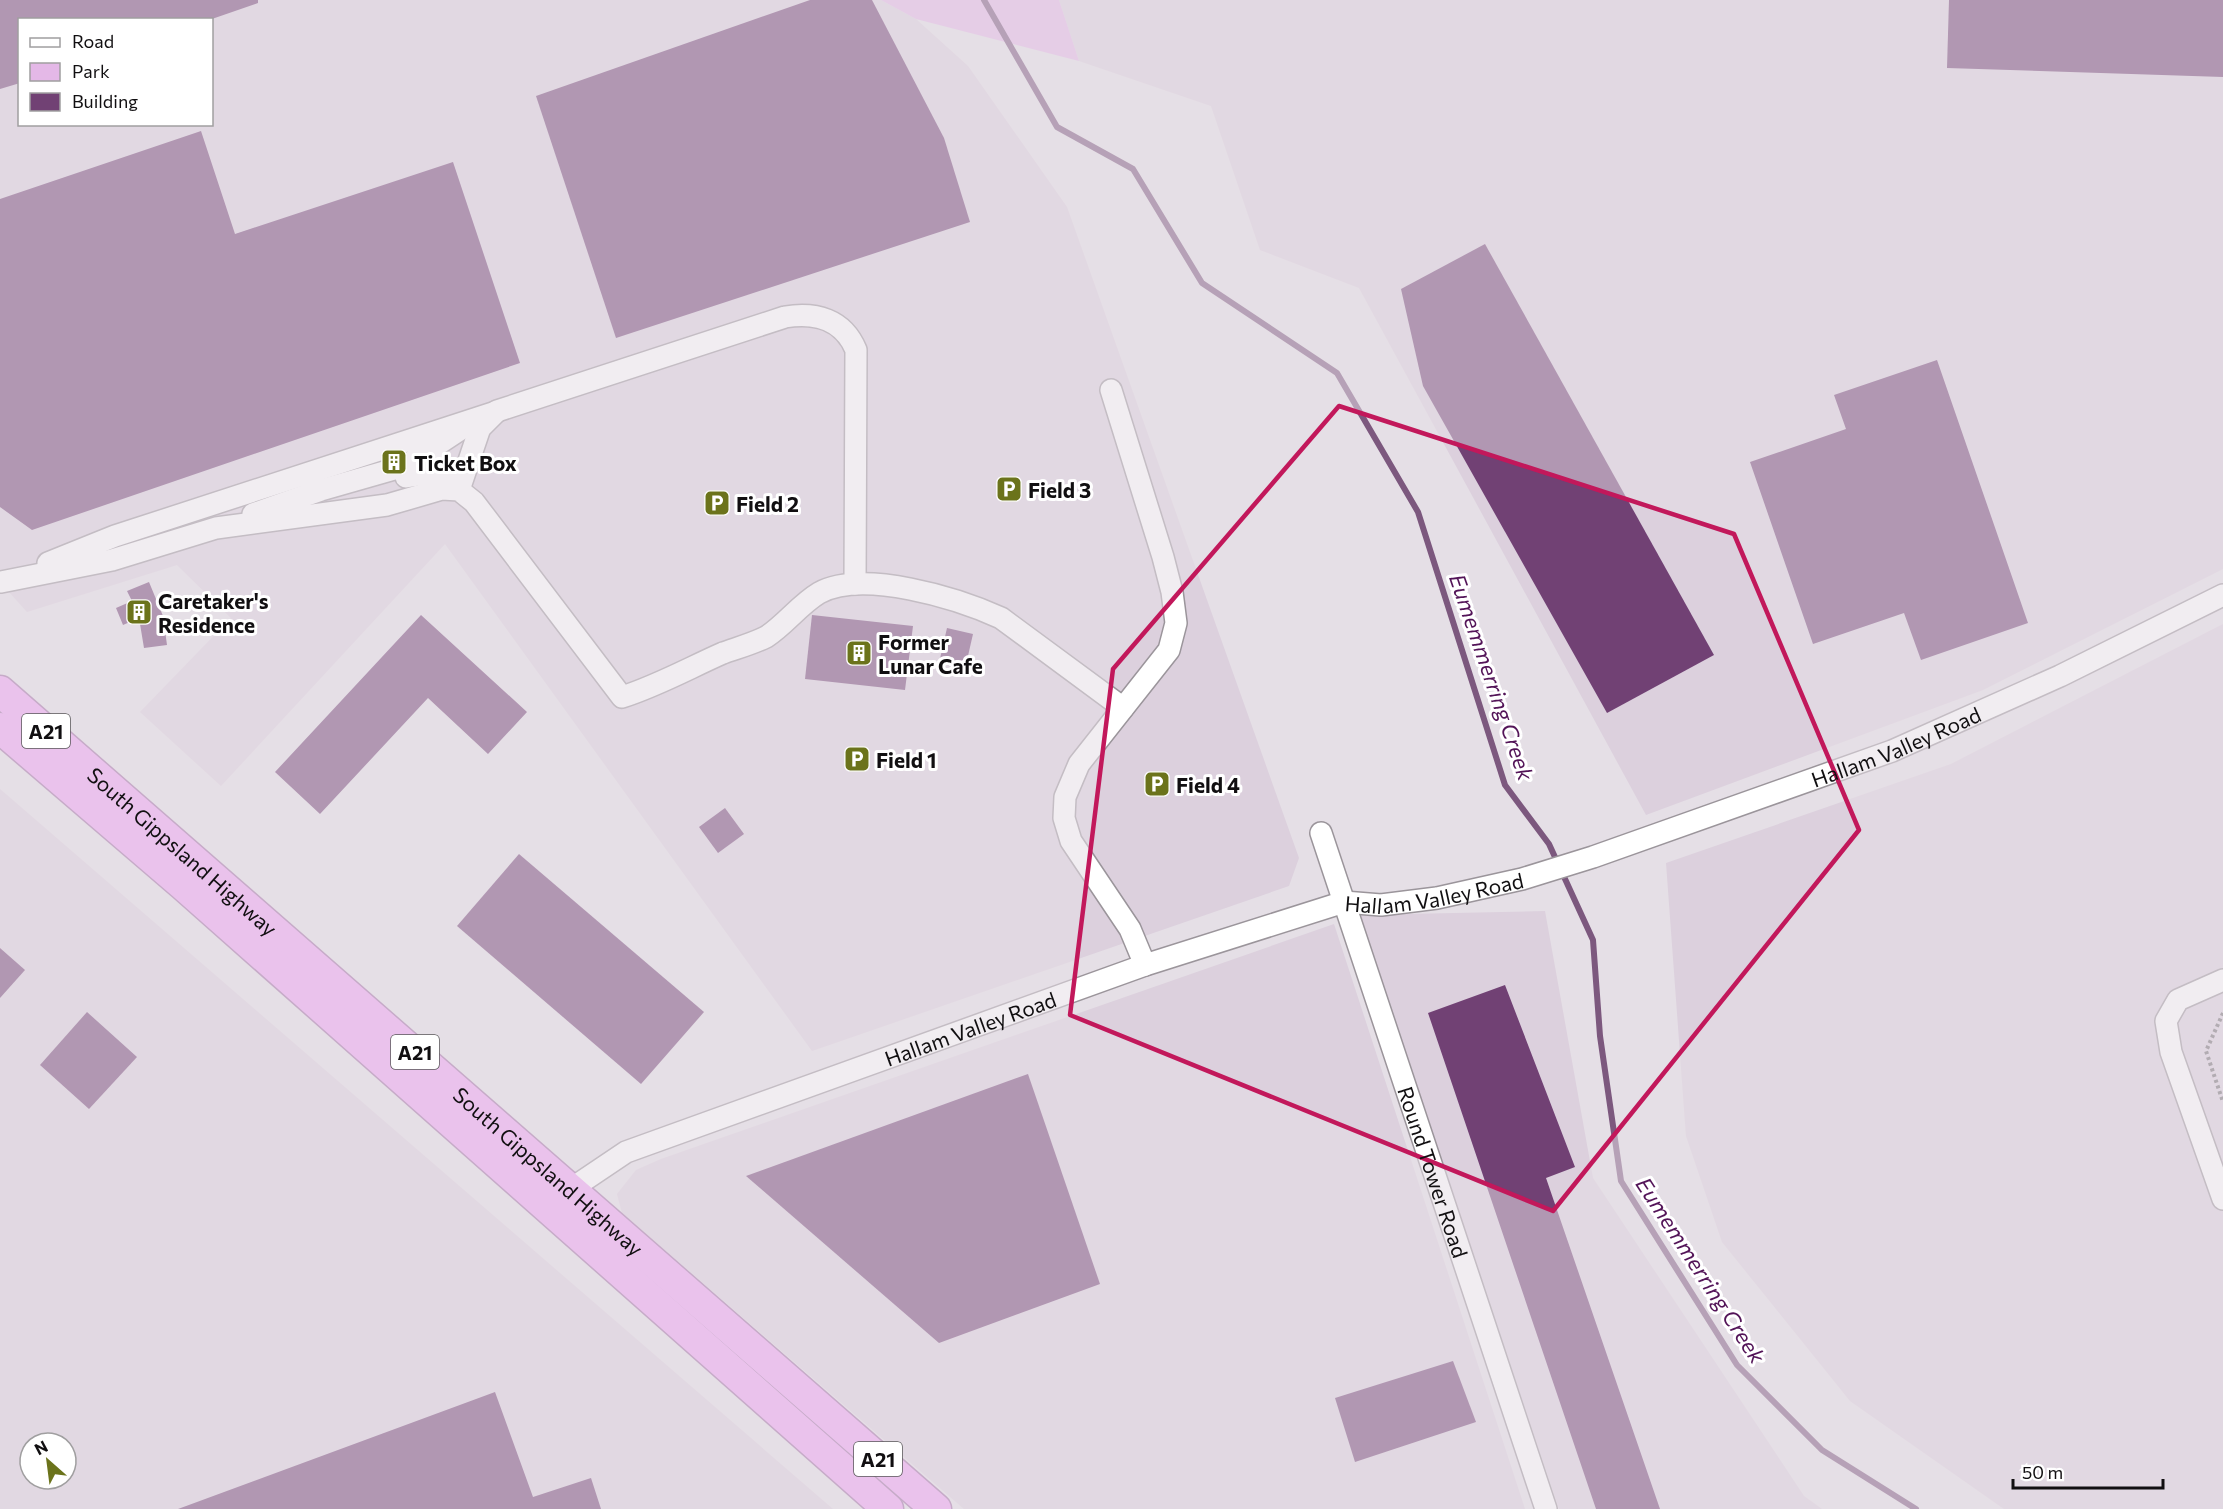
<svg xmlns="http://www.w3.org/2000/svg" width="2223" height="1509" viewBox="0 0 2223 1509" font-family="Commissioner,sans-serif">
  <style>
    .built { fill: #dcd0dd; fill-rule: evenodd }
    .green { fill: #e4b8e7 }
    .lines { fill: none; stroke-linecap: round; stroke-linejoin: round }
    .stream { stroke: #7c587e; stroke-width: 6 }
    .building { fill: #714174 }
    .minor-casing { stroke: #9b959b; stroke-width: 24 }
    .highway-casing { stroke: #a16ea5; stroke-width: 33 }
    .path { stroke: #736f73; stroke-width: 4; stroke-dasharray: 3 3; stroke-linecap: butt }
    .minor { stroke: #fff; stroke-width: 21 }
    .highway { stroke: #efa1f4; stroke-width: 30 }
    .marked { fill: none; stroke: #c2185b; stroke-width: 4.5; stroke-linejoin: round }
    .labels { text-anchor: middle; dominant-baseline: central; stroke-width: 6; stroke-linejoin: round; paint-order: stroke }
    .shield { fill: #fff; stroke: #585758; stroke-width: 1.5 }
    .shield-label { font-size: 20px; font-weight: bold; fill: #110f11 }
    .poi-label { font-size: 21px; font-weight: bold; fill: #110f11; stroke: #fff; text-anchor: start }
    .street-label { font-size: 21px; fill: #110f11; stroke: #fff }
    .water-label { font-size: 22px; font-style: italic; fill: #531458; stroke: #fff }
  </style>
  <rect width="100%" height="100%" fill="#e5dfe6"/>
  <g class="built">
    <path d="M0,0H881L916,19L968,66L1067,207L1299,858L1289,886L812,1051L445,544L221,786L140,712L231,618L177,565L27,612L0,582ZM20,20H212V124H20Z"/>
    <path d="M1059,0H2223V569L1983,690L1646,815L1359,288L1260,250L1211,106L1079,61Z"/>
    <path d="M2223,624V1509H2004L1850,1401L1722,1242L1686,1136L1666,863L1951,764Z"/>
    <path d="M0,789L7,795L833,1509H0ZM30,1443H66V1479H30Z"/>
    <path d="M1545,911L1593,1178L1804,1496L1822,1509H1559L1358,915Z"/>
    <path d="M1334,924L1525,1509H964L622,1213L617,1194L636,1170L661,1159Z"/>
  </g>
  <path class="green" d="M881,0H1059L1079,61L916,19Z"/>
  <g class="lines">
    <path class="stream" d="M984,0L1057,127L1133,169L1202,283L1337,373L1418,512L1505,785L1549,844L1593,940L1600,1036L1621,1181L1737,1365L1822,1450L1916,1509"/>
  </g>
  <g class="building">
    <path d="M0,0H258V3L209,20H20V83L0,89Z"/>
    <path d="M810,0H872L944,138L970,222L616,338L536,96Z"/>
    <path d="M1949,0H2223V77L1947,68Z"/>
    <path d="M201,131L235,234L453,162L520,363L32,530L0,507V199Z"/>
    <path d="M1485,244L1714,655L1607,713L1423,386L1401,289Z"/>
    <path d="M1937,360L2028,623L1921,660L1904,613L1813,644L1750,462L1846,429L1834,395Z"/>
    <path d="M149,582L163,616L167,645L144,648L139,618L123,625L116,608L132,601L127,591Z"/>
    <path d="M421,615L527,712L488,754L428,698L320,814L275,772Z"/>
    <path d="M812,615L913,626L905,690L805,679Z"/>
    <path d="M947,628L973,634L965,669L939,663Z"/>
    <path d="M725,808L744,834L718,853L699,827Z"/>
    <path d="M519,854L704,1012L641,1084L457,926Z"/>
    <path d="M0,948L25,970L0,998Z"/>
    <path d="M1505,985L1575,1167L1546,1178L1660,1509H1596L1428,1013Z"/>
    <path d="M87,1012L137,1057L89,1109L40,1065Z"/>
    <path d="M1028,1074L1100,1284L939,1343L746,1176Z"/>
    <path d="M1453,1361L1476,1422L1355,1462L1335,1398Z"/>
    <path d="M495,1392L533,1497L591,1478L601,1509H178Z"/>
  </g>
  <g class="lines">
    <g class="minor-casing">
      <g id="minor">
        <path d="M1111,390L1163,557L1172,592L1176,623L1169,650L1079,764L1065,797L1064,818L1071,841L1130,929L1145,965"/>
        <path d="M417,446L434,457L459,490"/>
        <path d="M406,477L425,474L454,486"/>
        <path d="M459,490L480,428L497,411L785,317C816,312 843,319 856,350L855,584"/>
        <path d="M253,514L321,490L405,466L461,429"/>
        <path d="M48,563L115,536L496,412"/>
        <path d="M1,582L112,560L216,528L387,505L442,489L459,490L474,502L622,697C657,686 689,668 723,653C737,648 752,644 766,637C785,625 799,605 819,593C863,569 957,598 1001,618L1123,708"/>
        <path id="s1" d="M1321,833L1546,1509"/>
        <path d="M2223,980L2178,1000L2166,1021L2171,1052L2223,1199"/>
        <path id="s2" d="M571,1189L626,1152L1145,965L1344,902L1381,905L1437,898L1522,879L1593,857L1892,751L2060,676L2223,595"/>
      </g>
    </g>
    <g class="highway-casing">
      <g id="highway">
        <path id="s3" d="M0,691L936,1509"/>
        <path d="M0,728L183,885L888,1509"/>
      </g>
    </g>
    <path class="path" d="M2223,1013L2206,1051L2223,1102"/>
    <use href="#minor" class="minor"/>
    <use href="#highway" class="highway"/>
  </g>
  <path d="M0 0H2223V1509H0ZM1339,406L1734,534L1859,830L1553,1211L1070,1015L1113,669Z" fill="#e5dfe6" fill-opacity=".55" fill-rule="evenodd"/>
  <path class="marked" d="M1339,406L1734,534L1859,830L1553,1211L1070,1015L1113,669Z"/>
  <defs>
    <g id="building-square" transform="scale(1.35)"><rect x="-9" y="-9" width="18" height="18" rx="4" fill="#6b731b" stroke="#fff"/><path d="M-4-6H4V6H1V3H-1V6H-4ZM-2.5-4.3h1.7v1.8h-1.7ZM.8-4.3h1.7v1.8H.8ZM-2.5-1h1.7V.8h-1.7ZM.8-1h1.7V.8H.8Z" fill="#fff"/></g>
    <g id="parking-square" transform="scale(1.35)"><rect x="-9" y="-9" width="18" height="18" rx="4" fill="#6b731b" stroke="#fff"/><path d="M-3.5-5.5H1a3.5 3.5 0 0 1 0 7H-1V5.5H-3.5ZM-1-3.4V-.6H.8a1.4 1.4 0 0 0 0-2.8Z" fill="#fff"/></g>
  </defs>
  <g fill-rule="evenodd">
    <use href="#building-square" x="394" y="462"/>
    <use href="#parking-square" x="1009" y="489"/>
    <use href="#parking-square" x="717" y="503"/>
    <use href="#building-square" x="139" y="612"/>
    <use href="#building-square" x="859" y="653"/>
    <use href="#parking-square" x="857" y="759"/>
    <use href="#parking-square" x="1157" y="784"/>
  </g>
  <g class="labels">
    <g class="shield">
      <rect x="22" y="714" width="48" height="34" rx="4.5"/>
      <rect x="391" y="1035" width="48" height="34" rx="4.5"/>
      <rect x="854" y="1442" width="48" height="34" rx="4.5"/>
    </g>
    <g class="shield-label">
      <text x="46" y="731">A21</text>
      <text x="415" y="1052">A21</text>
      <text x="878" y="1459">A21</text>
    </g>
    <g class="poi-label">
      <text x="414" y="462">Ticket Box</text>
      <text x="1028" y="489">Field 3</text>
      <text x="736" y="503">Field 2</text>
      <text x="158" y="600">Caretaker's<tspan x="158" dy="24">Residence</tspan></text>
      <text x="878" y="641">Former<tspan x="878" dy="24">Lunar Cafe</tspan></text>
      <text x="876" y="759">Field 1</text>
      <text x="1176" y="784">Field 4</text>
    </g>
    <g class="street-label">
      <text stroke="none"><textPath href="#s2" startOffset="1404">Hallam Valley Road</textPath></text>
      <text stroke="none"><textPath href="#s3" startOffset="243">South Gippsland Highway</textPath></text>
      <text stroke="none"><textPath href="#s2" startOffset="918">Hallam Valley Road</textPath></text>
      <text stroke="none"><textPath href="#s2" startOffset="432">Hallam Valley Road</textPath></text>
      <text stroke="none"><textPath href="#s3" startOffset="729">South Gippsland Highway</textPath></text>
      <text stroke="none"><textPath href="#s1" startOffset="357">Round Tower Road</textPath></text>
    </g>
    <g class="water-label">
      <text transform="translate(1492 677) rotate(71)">Eumemmerring Creek</text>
      <text transform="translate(1701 1270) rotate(57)">Eumemmerring Creek</text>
    </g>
  </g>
  <rect x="18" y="18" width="195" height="108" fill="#ffffff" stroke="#a09fa0" stroke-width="1.5"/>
  <rect x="30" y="38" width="30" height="9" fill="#ffffff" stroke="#a09fa0" stroke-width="1.5"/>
  <text x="72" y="48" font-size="18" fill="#110f11">Road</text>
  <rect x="30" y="63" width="30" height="18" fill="#e4b8e7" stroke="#a09fa0" stroke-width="1.5"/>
  <text x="72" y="78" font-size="18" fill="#110f11">Park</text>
  <rect x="30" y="93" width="30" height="18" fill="#714174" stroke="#a09fa0" stroke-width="1.5"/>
  <text x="72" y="108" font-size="18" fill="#110f11">Building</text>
  <g transform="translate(48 1461) rotate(332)"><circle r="28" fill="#ffffff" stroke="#a09fa0" stroke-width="1.5"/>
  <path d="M0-4.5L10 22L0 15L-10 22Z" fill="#6b731b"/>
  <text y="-9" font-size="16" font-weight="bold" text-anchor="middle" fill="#110f11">N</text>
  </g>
  <path d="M2013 1479v9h150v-9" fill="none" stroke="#110f11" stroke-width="3"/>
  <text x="2022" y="1479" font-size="18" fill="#110f11" stroke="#ffffff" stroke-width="4.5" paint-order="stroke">50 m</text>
</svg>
